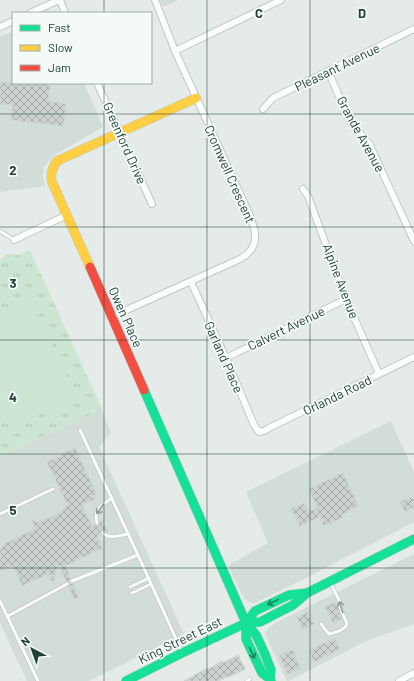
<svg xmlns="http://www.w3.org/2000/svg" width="414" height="681" viewBox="0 0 414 681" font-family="Barlow,sans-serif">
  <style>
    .built { fill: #d2ddd8 }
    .park { fill: url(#park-tufts) }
    .garden { fill: #cde6d4 }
    .building { fill: url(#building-cross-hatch); stroke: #ced4d1 }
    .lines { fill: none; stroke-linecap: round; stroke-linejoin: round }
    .lane-casing { stroke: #c2c8c5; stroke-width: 4.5 }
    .street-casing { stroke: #c2c8c5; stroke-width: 8 }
    .fast-casing { stroke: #c1c9c6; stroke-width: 10 }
    .slow-casing { stroke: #c1c9c6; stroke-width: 10 }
    .jam-casing { stroke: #c1c9c6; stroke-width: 10 }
    .lane { stroke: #fbfcfc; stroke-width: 3 }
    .street { stroke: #fbfcfc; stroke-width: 6 }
    .fast { stroke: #16e098; stroke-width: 9 }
    .slow { stroke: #ffcf43; stroke-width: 9 }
    .jam { stroke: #f24e42; stroke-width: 9 }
    .oneway { stroke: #8e9e9a }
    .oneway2 { stroke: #1c815e }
    .grid { fill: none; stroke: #204138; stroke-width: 1; stroke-opacity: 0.55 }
    .labels { text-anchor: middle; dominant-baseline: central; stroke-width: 3.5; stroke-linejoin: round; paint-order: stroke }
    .street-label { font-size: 13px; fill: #204138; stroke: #f4faf7 }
    .grid-label { font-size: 13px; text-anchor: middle; font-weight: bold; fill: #204138; stroke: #f4faf7; stroke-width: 3.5; stroke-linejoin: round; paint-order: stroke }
  </style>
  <defs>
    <pattern id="park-tufts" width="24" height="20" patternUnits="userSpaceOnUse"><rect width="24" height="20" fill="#cde6d4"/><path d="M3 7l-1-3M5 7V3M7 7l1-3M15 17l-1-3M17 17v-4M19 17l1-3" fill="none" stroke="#b0c6b7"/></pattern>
    <pattern id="building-cross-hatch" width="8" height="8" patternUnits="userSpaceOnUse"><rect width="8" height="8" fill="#ccd2d0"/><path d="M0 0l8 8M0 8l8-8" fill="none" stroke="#a5acaa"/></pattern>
  </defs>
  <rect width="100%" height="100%" fill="#e5ebe8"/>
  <g class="built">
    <path d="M160,0H179L162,7Z"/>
    <path d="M13,31V83H84L103,127L53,156L44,167L43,176L45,186L0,192V36L7,34Z"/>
    <path d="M98,400L111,433L99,447L184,634L89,681H27L0,623V456L94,413Z"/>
    <path d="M391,421L414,472V522L304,579L255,603L248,602L244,598L233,576L229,565L268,543L246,492Z"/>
    <path d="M414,554V624L364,642L289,681H287L265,634L268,629L275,623Z"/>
  </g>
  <path class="park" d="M30,250L98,400L94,413L0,456V260L7,254L19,255Z"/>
  <path class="garden" d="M32,302L76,397L12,427L0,401V316Z"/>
  <g class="building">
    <path d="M0,82L13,83H50L48,101L66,104L63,126L11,120L13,105L0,104Z"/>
    <path d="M75,448L96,493L94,497L95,499L82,505L92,526L95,525L96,526L99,525L100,522L103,521L108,531L106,532L104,530H102L100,532V534L97,536L102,548L65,566L71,578L69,580V582L66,581L58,564L53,583L48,574L22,586L13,565L0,571V550L4,546V544L35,529L32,520L38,522L44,519L45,520L63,511L64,507L67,504L47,462Z"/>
    <path d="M343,473L358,506L341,515L342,518L324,526L319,517L300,526L291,509L304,503L308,512L318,508L309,489Z"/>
    <path d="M411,497L412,499L414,498V507L405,512L400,502Z"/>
    <path d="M70,583L73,584L78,598L74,599L69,587Z"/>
    <path d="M336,602L342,619L333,623L325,607Z"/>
    <path d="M308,612L314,624L302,629L297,617Z"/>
    <path d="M335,638L340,649L314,662L309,650Z"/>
    <path d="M292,650L294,652L300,669L288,674L280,658V655Z"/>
    <path d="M238,655L245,669L229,677L228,676L219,681H184L208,668L209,669L222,661L223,663Z"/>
  </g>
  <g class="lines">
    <g class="lane-casing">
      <g id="lane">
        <path d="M0,231L14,240"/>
        <path d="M80,430L138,555L182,652"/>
        <path d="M0,514L53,489"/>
        <path d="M97,523C93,509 102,505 112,498"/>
        <path d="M103,533C110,540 119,535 129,534"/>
        <path d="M72,581L138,555"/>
        <path d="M130,587L149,578"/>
        <path d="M132,593L151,584"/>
        <path d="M0,601L38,681"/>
        <path d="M8,616L67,584"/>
        <path d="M321,624L329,634C336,632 344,631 347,624L340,607L339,600L330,582"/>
        <path d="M247,681L250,679"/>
      </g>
    </g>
    <g class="street-casing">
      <g id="street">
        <path d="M60,0L65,13"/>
        <path d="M30,13L59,0"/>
        <path d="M0,27L13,21"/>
        <path d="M175,51L281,0"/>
        <path d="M328,71L350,121L370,145L373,152L414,241"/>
        <path d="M97,83L152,204"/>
        <path d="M263,109L273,98L414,29"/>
        <path d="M303,189L308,196L346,299L379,374"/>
        <path d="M14,240L67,215"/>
        <path d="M191,282L226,358L254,425L259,432L264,431L269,428L414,357"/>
        <path d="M111,317L240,259C262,247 256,229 247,209L175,51L155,0"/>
        <path d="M226,358L346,299"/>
        <path d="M399,681L414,673"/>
      </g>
    </g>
    <g class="fast-casing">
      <g id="fast">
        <path d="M144,390L246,623L256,635L264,652L271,670L270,679L271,681"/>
        <path d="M246,623L255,611L289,595L307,593"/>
        <path d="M246,623V639L262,673L270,679"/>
        <path d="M126,681L182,653L246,623L260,622L293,605L307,593L414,539"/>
      </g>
    </g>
    <g class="slow-casing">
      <path id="slow" d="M90,267L52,182C50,174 52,168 57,161L196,98"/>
    </g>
    <g class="jam-casing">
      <path id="jam" d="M90,267L144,390"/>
    </g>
    <use href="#lane" class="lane"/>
    <use href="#street" class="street"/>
    <use href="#fast" class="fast"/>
    <use href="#slow" class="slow"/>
    <use href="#jam" class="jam"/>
  </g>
  <defs><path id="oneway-shaft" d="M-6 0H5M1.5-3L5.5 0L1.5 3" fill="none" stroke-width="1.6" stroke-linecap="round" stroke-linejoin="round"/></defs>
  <g class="oneway">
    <use href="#oneway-shaft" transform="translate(100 509) rotate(125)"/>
    <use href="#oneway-shaft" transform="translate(341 607) rotate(-107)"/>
  </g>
  <g class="oneway2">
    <use href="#oneway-shaft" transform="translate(273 602) rotate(154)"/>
    <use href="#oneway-shaft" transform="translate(252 653) rotate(65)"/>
  </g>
  <path class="grid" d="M104,0V13M207,0V681M310,0V681M104,83V681M0,114H414M0,227H414M0,340H414M0,454H414M0,568H414"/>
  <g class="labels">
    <g class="street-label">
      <text transform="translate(337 67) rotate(-26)">Pleasant Avenue</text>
      <text transform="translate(361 134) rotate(61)">Grande Avenue</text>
      <text transform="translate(125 143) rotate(66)">Greenford Drive</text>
      <text transform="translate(230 174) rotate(66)">Cromwell Crescent</text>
      <text transform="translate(341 281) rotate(69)">Alpine Avenue</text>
      <text transform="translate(126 317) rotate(66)">Owen Place</text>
      <text transform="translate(286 328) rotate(-26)">Calvert Avenue</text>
      <text transform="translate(224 357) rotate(66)">Garland Place</text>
      <text transform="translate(337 395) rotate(-26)">Orlanda Road</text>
      <text transform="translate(180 640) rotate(-26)">King Street East</text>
    </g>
  </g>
  <g class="grid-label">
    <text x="259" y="18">C</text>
    <text x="362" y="18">D</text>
    <text x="13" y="175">2</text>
    <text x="13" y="288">3</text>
    <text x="13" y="402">4</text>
    <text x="13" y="515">5</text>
  </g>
  <rect x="12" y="12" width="140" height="72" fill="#f4faf7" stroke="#9fb0ab"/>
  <rect x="20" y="25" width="20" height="6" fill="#16e098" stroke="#9fb0ab"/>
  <text x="48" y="32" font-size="12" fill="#204138">Fast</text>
  <rect x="20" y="45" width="20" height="6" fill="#ffcf43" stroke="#9fb0ab"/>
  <text x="48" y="52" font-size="12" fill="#204138">Slow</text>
  <rect x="20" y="65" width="20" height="6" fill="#f24e42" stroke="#9fb0ab"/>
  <text x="48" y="72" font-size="12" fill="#204138">Jam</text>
  <g transform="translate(32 649) rotate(319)" stroke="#f4faf7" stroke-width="3" paint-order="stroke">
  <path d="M0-3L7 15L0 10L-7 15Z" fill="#204138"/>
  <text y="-6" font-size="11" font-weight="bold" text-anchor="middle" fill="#204138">N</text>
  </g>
</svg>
